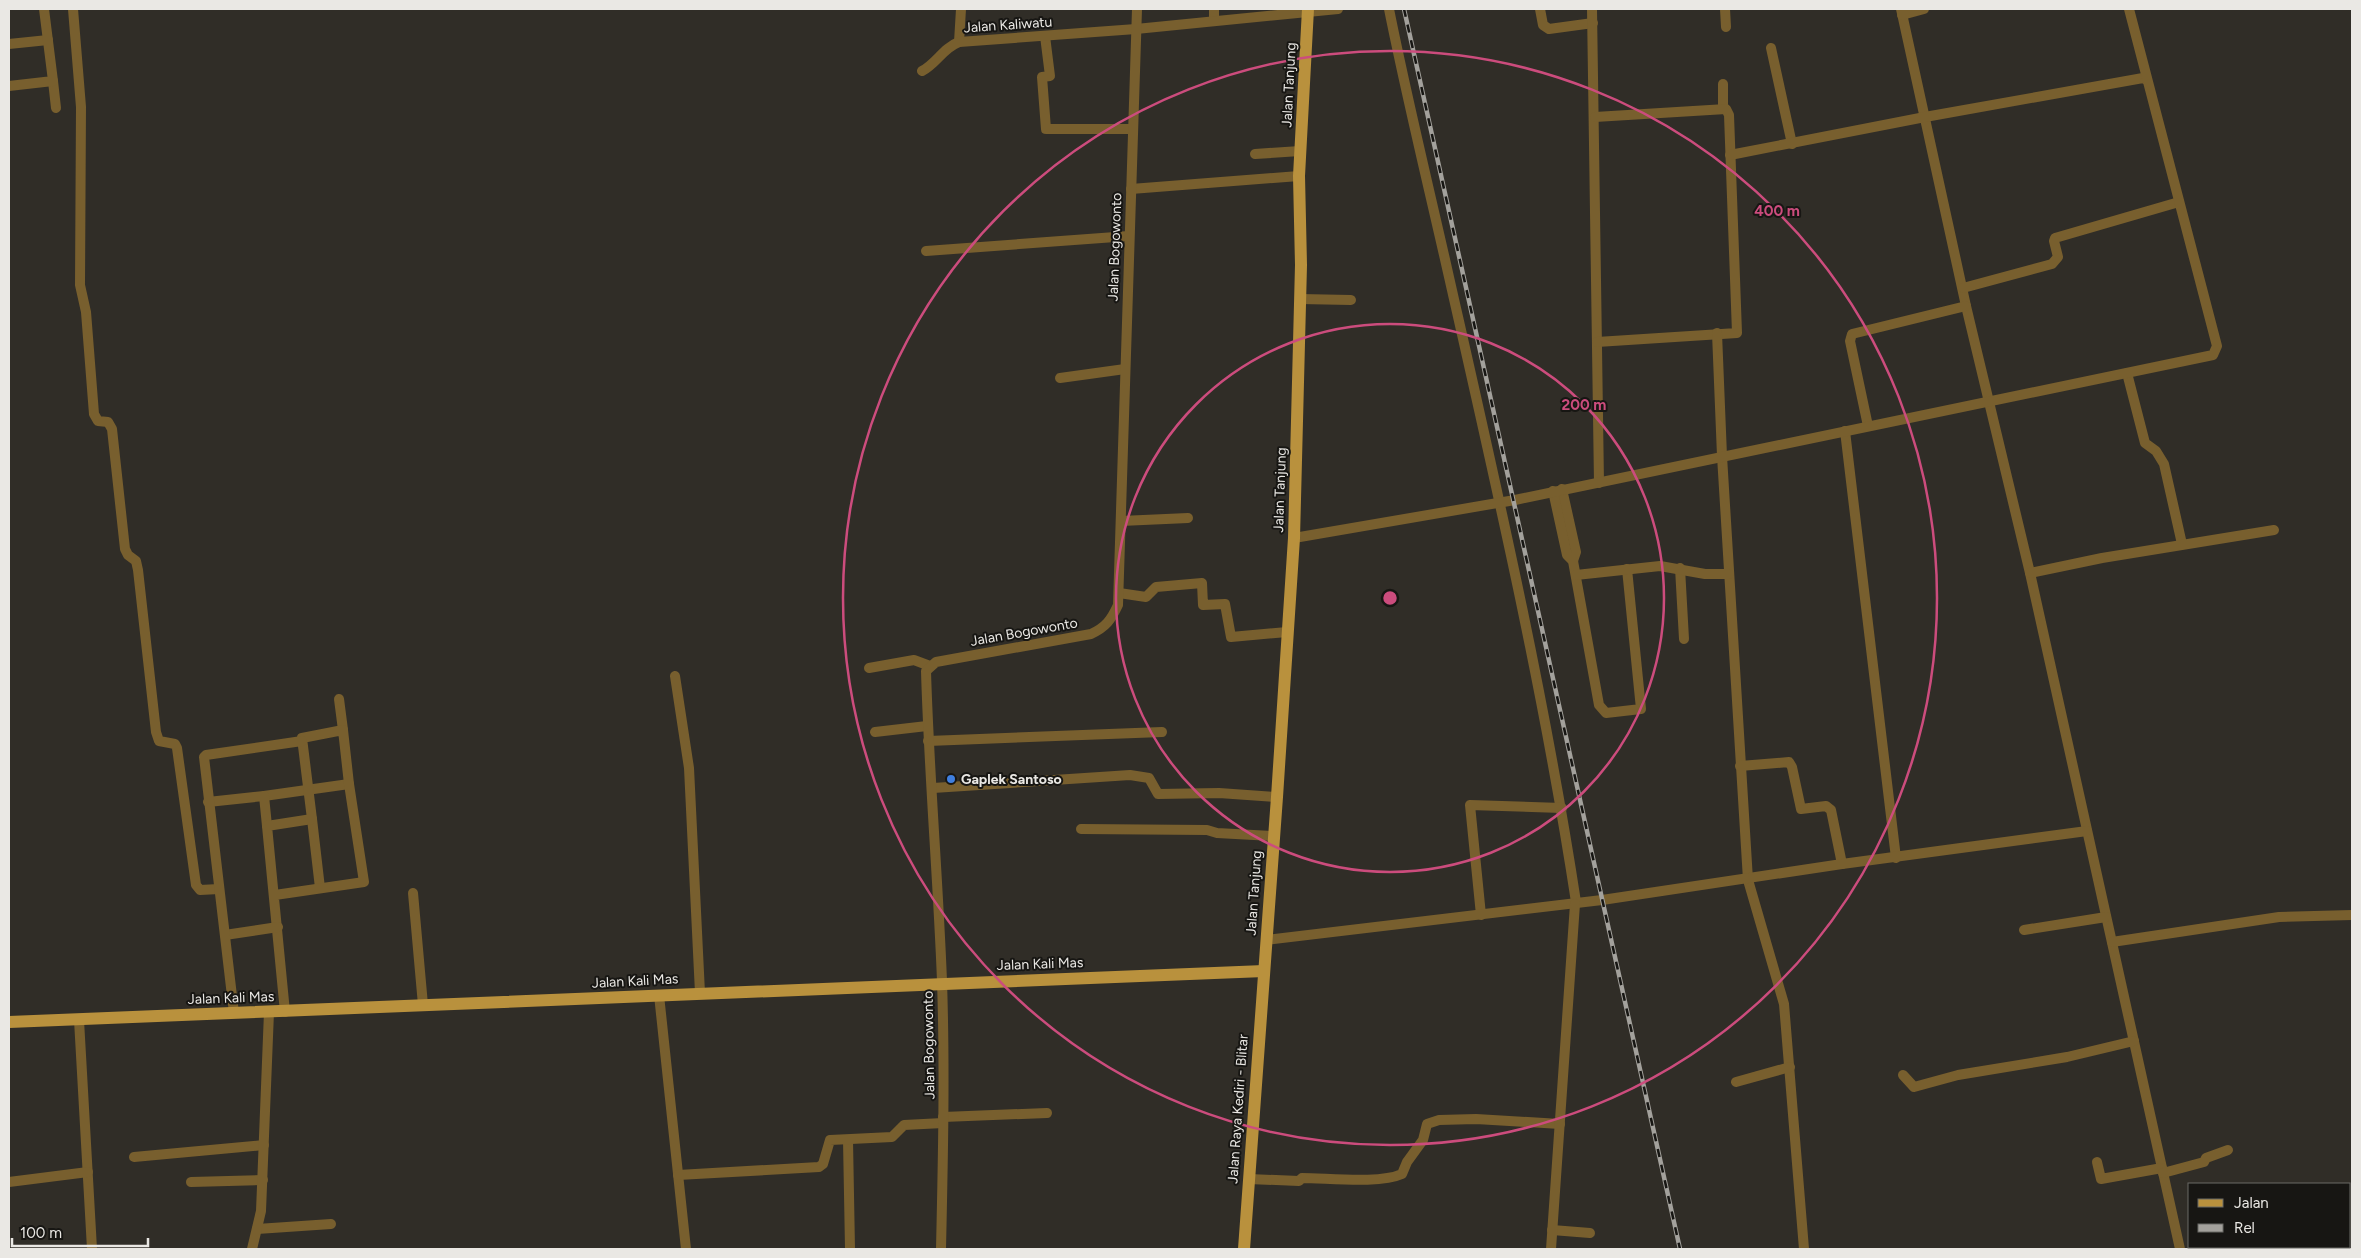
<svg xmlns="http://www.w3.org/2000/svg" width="2361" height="1258" viewBox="0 0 2361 1258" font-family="Figtree,sans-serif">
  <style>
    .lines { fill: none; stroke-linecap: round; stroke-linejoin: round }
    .street { stroke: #785f2e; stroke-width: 10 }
    .primary { stroke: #b9913d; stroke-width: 12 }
    .rail-casing { stroke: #a3a19c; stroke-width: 4.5 }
    .rail { stroke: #171613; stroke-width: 2.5; stroke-dasharray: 8; stroke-linecap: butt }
    .ring { fill: none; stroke: #cc4c7d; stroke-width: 2.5 }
    .shop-dot { fill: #3f7fe0; stroke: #171613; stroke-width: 2 }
    .labels { text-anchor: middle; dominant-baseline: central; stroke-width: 4; stroke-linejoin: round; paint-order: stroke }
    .street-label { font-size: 14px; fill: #eae8e4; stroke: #171613 }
    .poi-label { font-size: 14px; font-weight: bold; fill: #eae8e4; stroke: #171613; text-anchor: start }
    .centre { fill: #cc4c7d; stroke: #171613; stroke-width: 2.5 }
    .ring-label { font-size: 15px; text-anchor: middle; font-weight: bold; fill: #cc4c7d; stroke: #171613; stroke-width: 4; stroke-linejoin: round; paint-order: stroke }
  </style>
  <rect width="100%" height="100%" fill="#302d27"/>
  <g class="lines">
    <g class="street">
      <path d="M73,9L81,107L80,285L86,312L94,414L98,421L108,422L112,429L125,549L128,555L136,561L138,570L156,732L159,741L175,744L177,748L196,885L200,890L219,889"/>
      <path d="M1389,9C1407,99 1429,188 1449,277C1496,485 1544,692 1576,902"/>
      <path d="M1540,9L1543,25L1549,29L1593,23"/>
      <path d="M1592,9L1599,483"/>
      <path d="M1725,9L1726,27"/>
      <path d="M1901,9L1966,306L2030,573L2180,1249"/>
      <path d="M1902,15L1924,9"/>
      <path d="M1214,21V9"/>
      <path d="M1045,36L1050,76L1042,77L1046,129H1133"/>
      <path d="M959,42L961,9"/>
      <path d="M9,44L48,40"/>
      <path d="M1771,48L1792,144"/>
      <path d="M922,71C937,63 943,48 959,42L1136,29L1338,9"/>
      <path d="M53,81L56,108"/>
      <path d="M9,86L53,81L44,9"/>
      <path d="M1723,108V84"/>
      <path d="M1595,117L1726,109L1729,115L1737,333L1597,342"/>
      <path d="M1255,154L1300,151"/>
      <path d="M1730,155L1925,117L2143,78L2147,80"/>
      <path d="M1131,189L1299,176"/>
      <path d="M926,251L1129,236"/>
      <path d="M1963,288L2052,264L2058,257L2054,241L2055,238L2179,202"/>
      <path d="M1300,299L1351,300"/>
      <path d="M1717,333L1722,456L1748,880L1784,1004L1804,1249"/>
      <path d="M2127,373L2145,443L2156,451L2164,464L2182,544"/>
      <path d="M1060,378L1125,369"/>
      <path d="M1868,426L1850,341L1852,334L1966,306"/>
      <path d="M1845,431L1896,858"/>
      <path d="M1562,489L1576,552L1573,561"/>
      <path d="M1553,491L1567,555L1573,561L1599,705L1606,713L1641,709L1627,569"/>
      <path d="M1121,521L1188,518"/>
      <path d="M1294,538L1515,500L2213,355L2217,346L2129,9"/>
      <path d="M1680,568L1684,639"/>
      <path d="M2030,573L2102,558L2274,530"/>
      <path d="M1576,575L1660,566L1705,574H1729"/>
      <path d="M1119,593L1146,597L1156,587L1202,583L1203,605L1225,604L1231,637L1287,632"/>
      <path d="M869,668L914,660L930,666"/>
      <path d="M675,676L689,768L700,993"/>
      <path d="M339,699L343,730"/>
      <path d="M875,732L927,726"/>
      <path d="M928,741L1162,732"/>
      <path d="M1740,766L1789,762L1792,767L1801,809L1826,806L1831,810L1842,864"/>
      <path d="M933,788L1130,775L1149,778L1158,794L1219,793L1277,797"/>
      <path d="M264,796L349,784"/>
      <path d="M208,802L264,796L267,826"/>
      <path d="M312,819L320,888"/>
      <path d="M1081,829L1207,830L1217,833L1274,836"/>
      <path d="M413,893L423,1005"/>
      <path d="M275,895L364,882L349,784L343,730L302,738L312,819L267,826L285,1012"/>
      <path d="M1481,915L1470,805L1562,808"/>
      <path d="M2024,930L2106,917"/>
      <path d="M225,935L278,927"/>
      <path d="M1266,940L1602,900L1842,864L2087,831"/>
      <path d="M2112,942L2279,917L2352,915"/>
      <path d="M659,995L686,1249"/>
      <path d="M234,1013L204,757L206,755L302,741"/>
      <path d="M79,1020L92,1249"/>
      <path d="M1903,1075L1914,1087L1958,1075L2067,1057L2134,1041"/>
      <path d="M1736,1082L1790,1067"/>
      <path d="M943,1117L1047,1113"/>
      <path d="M848,1140L850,1249"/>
      <path d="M134,1157L264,1145"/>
      <path d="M2097,1162L2101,1179L2162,1168"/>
      <path d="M2163,1173L2204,1162L2206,1158L2228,1150"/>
      <path d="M678,1175L819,1167L823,1164L830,1140L892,1137L904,1125L943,1123"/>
      <path d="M1249,1179L1299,1181L1302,1178C1328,1178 1380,1184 1402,1174L1407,1162L1423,1140L1427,1124L1439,1120L1476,1119L1560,1124"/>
      <path d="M9,1182L88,1172"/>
      <path d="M191,1182L263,1180"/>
      <path d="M257,1229L331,1224"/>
      <path d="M1552,1230L1590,1233"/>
      <path d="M252,1249L261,1211L269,1012"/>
      <path d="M941,1249C943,1160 945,1070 942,981C938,877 929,774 926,671L936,662L1091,634C1106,627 1111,620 1118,605L1137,9"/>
      <path d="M1551,1249L1575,904"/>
    </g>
    <g class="primary">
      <path d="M9,1022L1264,971"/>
      <path d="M1244,1249L1277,797L1294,538L1301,265L1299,176L1308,9"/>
    </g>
    <g class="rail-casing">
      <path id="rail" d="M1404,9L1680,1249"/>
    </g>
    <use href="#rail" class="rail"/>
  </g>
  <g class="ring">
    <circle cx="1390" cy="598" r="274"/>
    <circle cx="1390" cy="598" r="547"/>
  </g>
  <circle class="shop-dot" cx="951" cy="779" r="5"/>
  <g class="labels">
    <g class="street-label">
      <text transform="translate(1008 25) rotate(-4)">Jalan Kaliwatu</text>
      <text transform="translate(1289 85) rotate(-87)">Jalan Tanjung</text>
      <text transform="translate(1115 247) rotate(-88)">Jalan Bogowonto</text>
      <text transform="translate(1280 490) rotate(-88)">Jalan Tanjung</text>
      <text transform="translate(1024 632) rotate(-10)">Jalan Bogowonto</text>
      <text transform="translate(1254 893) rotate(-86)">Jalan Tanjung</text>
      <text transform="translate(1040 964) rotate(-2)">Jalan Kali Mas</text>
      <text transform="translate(635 981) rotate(-3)">Jalan Kali Mas</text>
      <text transform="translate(231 998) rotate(-2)">Jalan Kali Mas</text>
      <text transform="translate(929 1045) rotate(-91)">Jalan Bogowonto</text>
      <text transform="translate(1238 1109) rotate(-86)">Jalan Raya Kediri - Blitar</text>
    </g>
    <g class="poi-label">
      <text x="961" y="779">Gaplek Santoso</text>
    </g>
  </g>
  <circle cx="1390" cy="598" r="8" class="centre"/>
  <g class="ring-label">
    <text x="1777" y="216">400 m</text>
    <text x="1584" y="410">200 m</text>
  </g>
  <rect width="2361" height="1258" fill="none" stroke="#eae8e4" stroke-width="20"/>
  <rect x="2188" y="1183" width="162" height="65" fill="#171613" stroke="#6b6a67"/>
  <rect x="2198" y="1199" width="25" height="8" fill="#b9913d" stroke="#6b6a67"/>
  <text x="2234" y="1208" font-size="15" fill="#eae8e4">Jalan</text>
  <rect x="2198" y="1224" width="25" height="8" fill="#a3a19c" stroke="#6b6a67"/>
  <text x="2234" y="1233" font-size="15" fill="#eae8e4">Rel</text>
  <path d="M12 1238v8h136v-8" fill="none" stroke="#eae8e4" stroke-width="2.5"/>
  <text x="20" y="1238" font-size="15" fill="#eae8e4" stroke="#171613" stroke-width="4" paint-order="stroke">100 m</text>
</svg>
